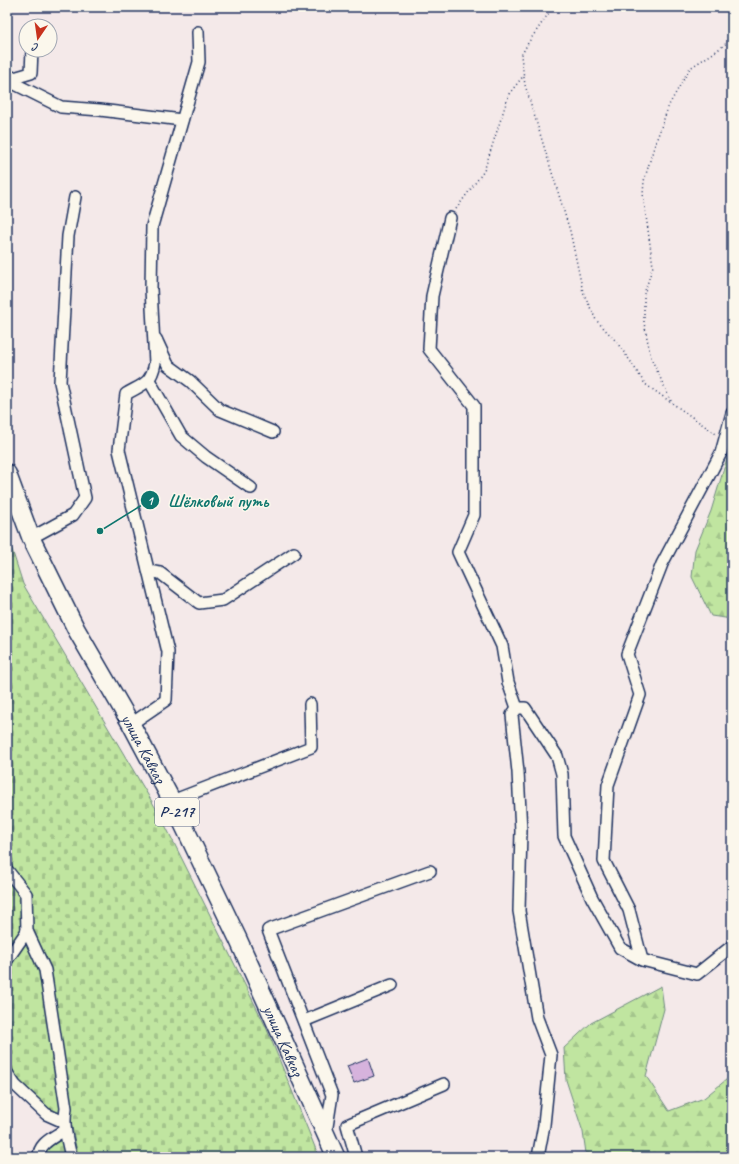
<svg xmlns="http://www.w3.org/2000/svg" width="739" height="1164" viewBox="0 0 739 1164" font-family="Caveat,sans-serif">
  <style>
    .forest { fill: url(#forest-firs); stroke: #6e8a7f }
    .cemetery { fill: url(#cemetery-stones); stroke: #6e8a7f }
    .building { fill: #d6b3dd; stroke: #1b2f5e }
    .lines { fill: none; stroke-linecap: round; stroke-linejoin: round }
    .minor-casing { stroke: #1b2f5e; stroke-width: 14 }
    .highway-casing { stroke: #1b2f5e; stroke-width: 20 }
    .path { stroke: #1b2f5e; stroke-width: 1.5; stroke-dasharray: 1 3; stroke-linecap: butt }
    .minor { stroke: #fbf7ec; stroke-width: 11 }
    .highway { stroke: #fbf7ec; stroke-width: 17 }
    .labels { text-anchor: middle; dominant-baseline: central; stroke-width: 3; stroke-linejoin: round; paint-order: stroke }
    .shield { fill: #fbf7ec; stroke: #5e6b89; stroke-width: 1 }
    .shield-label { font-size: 16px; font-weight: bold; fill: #1b2f5e }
    .street-label { font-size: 17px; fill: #1b2f5e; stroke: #fbf7ec }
    .leader { fill: none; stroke: #0f766e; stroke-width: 1.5 }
    .callout-dot { fill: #0f766e; stroke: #fbf7ec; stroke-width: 1.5 }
    .mark-label { font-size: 12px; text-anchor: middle; font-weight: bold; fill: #fff }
    .callout-label { font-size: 18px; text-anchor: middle; font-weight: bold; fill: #0f766e; stroke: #fbf7ec; stroke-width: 3; stroke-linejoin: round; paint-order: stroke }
  </style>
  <defs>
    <pattern id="forest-firs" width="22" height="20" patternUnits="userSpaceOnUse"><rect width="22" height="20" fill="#c0e5a0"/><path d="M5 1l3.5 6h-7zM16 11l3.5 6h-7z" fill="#a4c58c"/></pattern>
    <pattern id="cemetery-stones" width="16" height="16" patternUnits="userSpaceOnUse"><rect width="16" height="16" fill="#c0e5a0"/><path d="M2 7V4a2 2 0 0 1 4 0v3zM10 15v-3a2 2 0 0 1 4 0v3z" fill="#a4c58c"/></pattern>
  </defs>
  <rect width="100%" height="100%" fill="#f4e9e9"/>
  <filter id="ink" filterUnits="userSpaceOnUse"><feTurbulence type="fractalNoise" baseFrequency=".025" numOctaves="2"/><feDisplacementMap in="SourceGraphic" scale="8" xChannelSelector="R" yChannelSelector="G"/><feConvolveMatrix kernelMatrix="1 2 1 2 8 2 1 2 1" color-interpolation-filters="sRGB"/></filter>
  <g filter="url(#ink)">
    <g class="forest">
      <path d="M732,442V619L711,616L692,577L695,550L711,511Z"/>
      <path d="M661,986L664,1009L646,1076L669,1111L704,1098L732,1075V1157H588L586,1153L583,1132L566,1080L564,1048L591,1023Z"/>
    </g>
    <g class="cemetery">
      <path d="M7,534L23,584L161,817L266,1027L319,1157H78L70,1117L57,1010L48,967L32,926L33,893L7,863Z"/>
      <path d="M7,877L17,888L23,903L25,929L7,955Z"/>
      <path d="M28,937L39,970L46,1004L62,1107L60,1116L49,1113L7,1068V964Z"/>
      <path d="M59,1138L64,1140L70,1157H43L46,1144Z"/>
    </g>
    <path class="building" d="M368,1058L374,1076L354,1083L347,1066Z"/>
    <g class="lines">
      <g class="minor-casing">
        <g id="minor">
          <path d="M7,80L61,107L100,110L182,120"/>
          <path d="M7,80L31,73L32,50"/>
          <path d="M450,218L432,296L429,349L474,406V515L458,552L502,646L508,682L517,708"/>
          <path d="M156,339L168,365L190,381L220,410L273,432"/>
          <path d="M149,380L181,436L206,457L251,488"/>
          <path d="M31,538L73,515L85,498L60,382L68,236L75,197"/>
          <path d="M148,571L160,573L199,603L223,600L294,553"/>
          <path d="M131,724L166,700L168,652L119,450L126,394C143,384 151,384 155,363L151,289L152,226L199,62L198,32"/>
          <path d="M172,801L311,747L310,704"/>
          <path d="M7,870L26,894L27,931L45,970L66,1108C63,1128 67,1138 71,1157"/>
          <path d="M7,960L27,931"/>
          <path d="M642,960L697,974L732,946"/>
          <path d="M304,1021L392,985"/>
          <path d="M7,1073L15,1085L46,1114L64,1122"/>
          <path d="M326,1133L332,1095L268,930L430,871"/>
          <path d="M39,1157C38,1143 55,1137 64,1130"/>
          <path d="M356,1157L347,1125L444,1084"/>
          <path d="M538,1157L544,1125L551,1055L537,1018L519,911L521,831L518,772L512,715L517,708H525L557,756L562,774L564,836L592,898L620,948L642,960L629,910L604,861L608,785L640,695L627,654L662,564L721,453L732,413"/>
        </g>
      </g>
      <g class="highway-casing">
        <g id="highway">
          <path id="s1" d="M7,473L31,538L76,629L131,724L172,801L238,939L336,1157"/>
        </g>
      </g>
      <g class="path">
        <path d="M553,7L528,43L521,56L525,85L570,231L583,292L596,320L615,340L631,362L645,384L716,434"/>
        <path d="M456,209L484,171L509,94L524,75"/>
        <path d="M671,401L651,358L644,323V294L653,266L643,194L644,181L654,147L669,105L690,68L715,52L732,39"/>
      </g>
      <use href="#minor" class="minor"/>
      <use href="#highway" class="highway"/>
    </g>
  </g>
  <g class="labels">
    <rect class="shield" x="155" y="798" width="44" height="28" rx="3"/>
    <g class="shield-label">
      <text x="177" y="812">Р-217</text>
    </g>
    <g class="street-label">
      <text stroke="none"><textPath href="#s1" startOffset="308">улица Кавказ</textPath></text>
      <text stroke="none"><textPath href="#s1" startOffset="632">улица Кавказ</textPath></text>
    </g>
  </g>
  <path class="leader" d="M100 531L150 500"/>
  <g class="callout-dot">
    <circle cx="100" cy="531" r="4"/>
    <circle cx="150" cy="500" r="10"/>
  </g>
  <g class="mark-label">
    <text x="150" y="505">1</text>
  </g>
  <g class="callout-label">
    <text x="218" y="507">Шёлковый путь</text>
  </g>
  <rect width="739" height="1164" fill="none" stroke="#fbf7ec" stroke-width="24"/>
  <rect x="12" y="12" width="715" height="1140" fill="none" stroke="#1b2f5e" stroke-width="1.5" filter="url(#ink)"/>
  <g transform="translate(38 38) rotate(193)"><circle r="19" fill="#fbf7ec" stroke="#a1a7b3"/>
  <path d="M0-3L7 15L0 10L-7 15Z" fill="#c8321e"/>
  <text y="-6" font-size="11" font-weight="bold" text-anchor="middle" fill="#1b2f5e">С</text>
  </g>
</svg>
